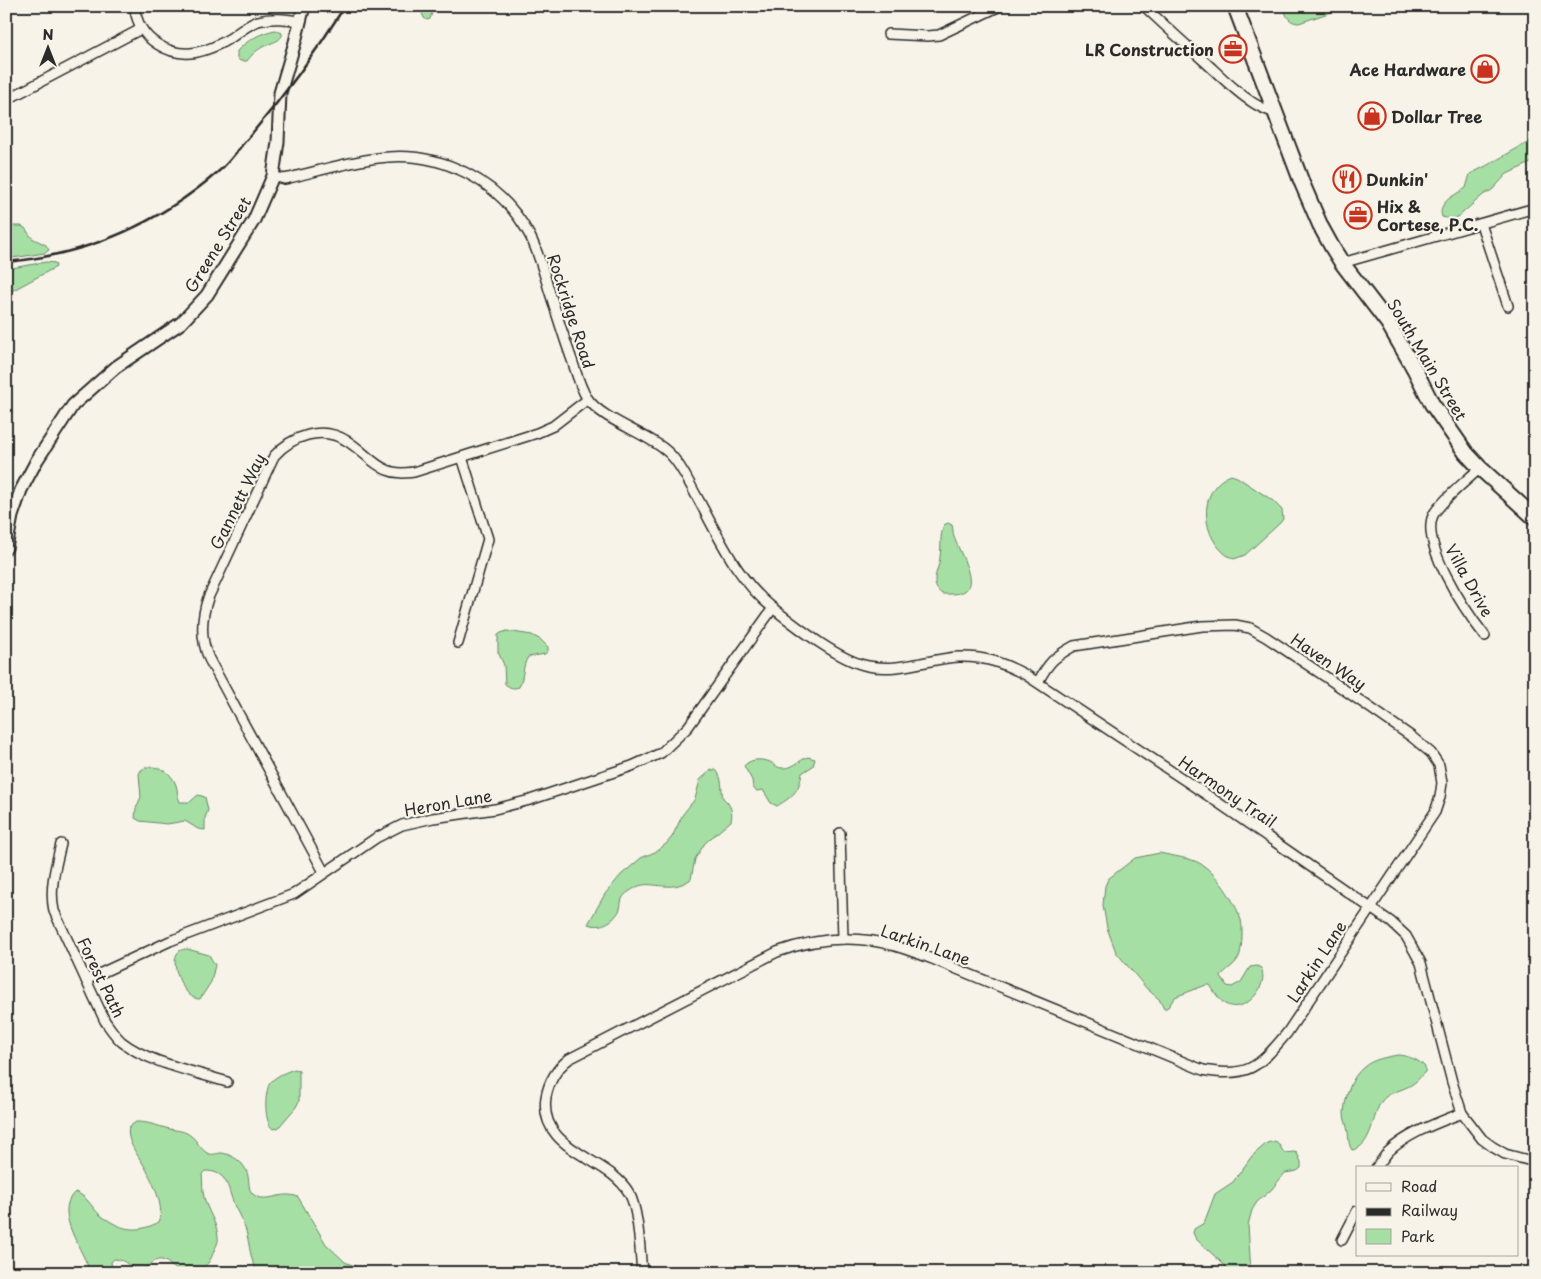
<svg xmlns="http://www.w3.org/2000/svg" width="1541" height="1279" viewBox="0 0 1541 1279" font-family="'Playpen Sans',sans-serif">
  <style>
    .green { fill: #a6dfa4; stroke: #688568 }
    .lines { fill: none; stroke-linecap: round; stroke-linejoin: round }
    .minor-casing { stroke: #2b2b2b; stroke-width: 12 }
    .tertiary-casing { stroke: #2b2b2b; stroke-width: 15 }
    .primary-casing { stroke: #2b2b2b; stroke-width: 18 }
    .minor { stroke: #f7f3e8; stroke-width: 9 }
    .tertiary { stroke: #f7f3e8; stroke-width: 11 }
    .primary { stroke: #f7f3e8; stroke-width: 14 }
    .rail { stroke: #2b2b2b; stroke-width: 2.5 }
    .labels { text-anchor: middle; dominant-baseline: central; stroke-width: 4.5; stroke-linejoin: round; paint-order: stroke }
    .poi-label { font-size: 16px; font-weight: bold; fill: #2b2b2b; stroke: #f7f3e8; text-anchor: start }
    .street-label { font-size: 16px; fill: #2b2b2b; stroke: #f7f3e8 }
  </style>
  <rect width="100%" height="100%" fill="#f7f3e8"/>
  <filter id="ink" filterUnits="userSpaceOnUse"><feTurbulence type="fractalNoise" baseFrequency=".02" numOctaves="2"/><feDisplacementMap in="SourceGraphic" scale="10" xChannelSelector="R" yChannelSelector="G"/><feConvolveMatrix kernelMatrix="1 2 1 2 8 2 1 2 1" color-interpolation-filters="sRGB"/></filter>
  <g filter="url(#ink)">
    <g class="green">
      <path d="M419,6H434L430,19L427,20L424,18Z"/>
      <path d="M1285,6H1349L1299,23C1290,23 1284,16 1285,6Z"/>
      <path d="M275,30L282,33V36C278,42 273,42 267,45C259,48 252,54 247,61H240L237,58V51C247,40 261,33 275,30Z"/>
      <path d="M1535,139V161L1507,174L1492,190L1483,195L1458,217L1451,219L1442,217C1437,202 1455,195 1466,188L1470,174C1492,164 1512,150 1535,139Z"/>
      <path d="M13,226H21L25,228L32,238L46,245L49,250L45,253L6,259V229Z"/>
      <path d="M46,262L55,263L56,267L6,294V269Z"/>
      <path d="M1231,475L1237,477L1272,500L1282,510L1283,519L1280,523L1245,555L1234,559C1231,557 1227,556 1224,553C1200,532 1199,487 1231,475Z"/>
      <path d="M948,523L952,525C953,529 953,534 954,537C958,549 977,580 966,590C960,595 949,594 942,594C928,584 939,570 940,557C942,543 939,539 944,525Z"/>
      <path d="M507,631L532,635L541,640L548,647V651L545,654L528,657C522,666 524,678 519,687C513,689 510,688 505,684L504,665L498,652V635L501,633Z"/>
      <path d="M808,757L815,759L813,766L802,773C799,792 792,797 777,806L771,803L763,790L757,791L753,788L752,780L744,766C750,759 759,759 767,761C773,762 776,768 782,768C793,769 799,760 808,757Z"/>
      <path d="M147,767C161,766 171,772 176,785C178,791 177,796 180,802H190L198,795L205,797L208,810L205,818V830L198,829L185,821L167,824L140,821L135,818L136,808L141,797L139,774L141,770Z"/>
      <path d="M711,770H716C723,778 721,788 723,798C731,805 733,811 731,821L705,843L695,859L691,879C669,895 650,878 635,888C631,890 625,894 623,897C621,900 621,905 620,909C615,921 601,929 588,924L605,894L621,875L641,858L655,852L666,844L672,837L683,814L695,799L700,780Z"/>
      <path d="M1160,853C1171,856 1192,858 1201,864C1217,874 1235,901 1241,920C1243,928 1242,945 1240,954C1236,967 1224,969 1221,977L1227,986L1232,987L1241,982L1250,967L1257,966L1261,968C1270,987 1244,1015 1225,1004C1219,1000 1214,991 1210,985H1206L1175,997L1168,1007L1164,1009L1159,999L1147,989L1116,952L1107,928L1103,905L1105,886L1108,879L1135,858Z"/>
      <path d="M187,949L209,955L215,965L211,982L200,999C184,1000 170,965 177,954C179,950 183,949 187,949Z"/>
      <path d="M1398,1055C1408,1056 1418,1059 1425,1067V1072C1421,1075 1418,1081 1414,1083C1404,1091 1388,1091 1381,1102C1372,1116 1372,1147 1352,1150C1348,1144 1349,1139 1348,1132C1347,1125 1344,1120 1344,1113C1345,1097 1351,1077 1364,1067C1373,1059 1387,1057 1398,1055Z"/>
      <path d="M295,1069L299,1071V1101L296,1107L278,1128L273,1129C264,1123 264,1093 270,1083C275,1076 288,1071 295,1069Z"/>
      <path d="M136,1122C150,1122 156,1126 170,1129C178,1131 184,1130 191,1136C197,1140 200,1149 207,1153C212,1156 217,1153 222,1153C229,1154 238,1159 242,1164C253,1176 245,1189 254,1195C267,1204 282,1190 298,1197L326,1244L345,1262L372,1273H258C250,1261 250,1245 246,1231C243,1220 235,1210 232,1199C227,1183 225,1171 205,1171L202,1174C203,1181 202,1190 204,1197C207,1211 217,1222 218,1237C219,1242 216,1246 214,1251C208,1266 206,1268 189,1270C185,1270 182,1271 178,1270C172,1268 168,1261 162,1260C153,1258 150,1268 142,1269C131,1271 127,1259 114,1259L111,1262L113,1273H90C85,1251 52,1213 75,1192C87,1196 90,1205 98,1213C101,1217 107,1219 111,1222C128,1232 142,1231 159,1222C165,1210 154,1184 148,1173C142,1159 125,1143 129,1127Z"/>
      <path d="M1275,1141L1278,1143L1284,1153L1294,1152L1297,1153L1301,1162V1168L1297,1171L1285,1173L1271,1190L1257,1202L1252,1210L1248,1225L1251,1273H1233L1196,1239L1193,1233L1194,1229L1204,1223L1215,1194L1233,1182L1252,1156L1267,1143Z"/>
    </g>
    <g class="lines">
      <g class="minor-casing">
        <g id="minor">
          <path d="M134,6C137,23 143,35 157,44C183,61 208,52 232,37C240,31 249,24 258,21C272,17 286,19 300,21"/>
          <path d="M1144,6C1164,25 1184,43 1204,61C1221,76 1252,109 1275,112"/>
          <path d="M888,34L928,36L939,35L1000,6"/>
          <path d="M6,100L141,29"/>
          <path d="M273,176L284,179L289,178C318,171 348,162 378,158C440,149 501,181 530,236C539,253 544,274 550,293C557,315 564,338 572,360C576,372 580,387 587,398C604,422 649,433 670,454C682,466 689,483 697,497C719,537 737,580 774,609C797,627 840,661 868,666C899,672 928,659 958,657C985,656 1003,663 1026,675L1207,795L1391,922L1406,936L1421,963L1452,1082L1462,1113L1482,1139L1493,1147L1505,1154L1535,1162"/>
          <path d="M1481,224L1508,306"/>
          <path d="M1342,263L1535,208"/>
          <path d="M1480,468C1465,482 1447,496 1435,512C1416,539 1467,613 1485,636"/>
          <path d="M458,643L488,539L462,457"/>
          <path d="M840,833L843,939"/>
          <path d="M61,844C56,865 49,888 54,911L105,1021C110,1028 115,1036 122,1042C147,1062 196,1072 227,1082"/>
          <path d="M324,872L209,659C200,638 201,619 208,598L274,456C292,436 322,425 347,441C361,449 372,464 387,470C396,474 405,473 414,472L537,433L553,426L588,399"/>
          <path d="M86,980L170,941L294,894L376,838L402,825L433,818L495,809L530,800L632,766L661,753L688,727L773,608"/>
          <path d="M1376,1168C1380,1163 1384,1157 1388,1152C1408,1133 1437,1123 1462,1113"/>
          <path d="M1342,1240L1357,1211"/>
          <path d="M642,1273C640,1253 639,1210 629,1193C608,1156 538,1152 546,1097C549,1081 556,1069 569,1059L777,952C816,938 855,934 895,946C909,950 922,955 935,960L1203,1070C1249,1079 1259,1066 1287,1033L1435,812L1440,797L1442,783L1439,765L1431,753L1412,737L1326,677L1266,637L1250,628L1235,625L1202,626L1074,646C1054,657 1049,662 1038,682"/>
        </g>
      </g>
      <g class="tertiary-casing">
        <path id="tertiary" d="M6,548L12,516L21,490L37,460L73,405L116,367L181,323L207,295L254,220L273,176L278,142L280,93L295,42L304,6"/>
      </g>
      <g class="primary-casing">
        <path id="primary" d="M1235,6L1302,183L1321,227L1332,247L1342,263L1388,323L1415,370L1432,404L1466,453L1480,468L1535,518"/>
      </g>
      <use href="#minor" class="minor"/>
      <use href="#tertiary" class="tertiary"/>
      <use href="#primary" class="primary"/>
      <path class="rail" d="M6,262C87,255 157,225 219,171C230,162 239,148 249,137C284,96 316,52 345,6"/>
    </g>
  </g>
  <defs>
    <g id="office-ring" transform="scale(1.4375)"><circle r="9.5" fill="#f7f3e8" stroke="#c8321e" stroke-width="1.5"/><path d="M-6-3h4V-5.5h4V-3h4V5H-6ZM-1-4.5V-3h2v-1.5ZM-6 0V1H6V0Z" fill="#c8321e"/></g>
    <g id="shop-ring" transform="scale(1.4375)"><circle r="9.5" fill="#f7f3e8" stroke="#c8321e" stroke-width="1.5"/><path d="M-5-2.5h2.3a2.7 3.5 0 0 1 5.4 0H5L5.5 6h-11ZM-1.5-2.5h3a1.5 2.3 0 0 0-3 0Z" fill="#c8321e"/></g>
    <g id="restaurant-ring" transform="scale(1.4375)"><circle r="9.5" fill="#f7f3e8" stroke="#c8321e" stroke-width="1.5"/><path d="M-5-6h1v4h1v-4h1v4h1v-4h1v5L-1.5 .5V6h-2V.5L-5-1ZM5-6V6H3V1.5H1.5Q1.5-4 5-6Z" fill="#c8321e"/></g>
  </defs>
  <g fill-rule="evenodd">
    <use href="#office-ring" x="1233" y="49"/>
    <use href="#shop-ring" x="1485" y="69"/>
    <use href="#shop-ring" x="1372" y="116"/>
    <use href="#restaurant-ring" x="1347" y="179"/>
    <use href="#office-ring" x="1358" y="215"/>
  </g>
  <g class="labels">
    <g class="poi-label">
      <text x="1214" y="49" text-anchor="end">LR Construction</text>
      <text x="1466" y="69" text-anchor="end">Ace Hardware</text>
      <text x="1391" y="116">Dollar Tree</text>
      <text x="1366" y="179">Dunkin'</text>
      <text x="1377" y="206">Hix &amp;<tspan x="1377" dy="18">Cortese, P.C.</tspan></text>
    </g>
    <g class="street-label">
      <text transform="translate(217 244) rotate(-58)">Greene Street</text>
      <text transform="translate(572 311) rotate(72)">Rockridge Road</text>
      <text transform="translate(1428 359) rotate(59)">South Main Street</text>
      <text transform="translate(237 501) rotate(-64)">Gannett Way</text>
      <text transform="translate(1470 580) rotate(61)">Villa Drive</text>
      <text transform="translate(1329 661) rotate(34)">Haven Way</text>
      <text transform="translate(1228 791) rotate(34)">Harmony Trail</text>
      <text transform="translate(448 802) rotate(-10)">Heron Lane</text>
      <text transform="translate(926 944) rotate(19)">Larkin Lane</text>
      <text transform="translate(1316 961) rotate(-57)">Larkin Lane</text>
      <text transform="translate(102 977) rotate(64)">Forest Path</text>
    </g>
  </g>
  <rect width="1541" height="1279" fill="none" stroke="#f7f3e8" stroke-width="25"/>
  <rect x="12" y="12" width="1516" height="1254" fill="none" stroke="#2b2b2b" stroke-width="2" filter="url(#ink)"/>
  <rect x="1356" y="1166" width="162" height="90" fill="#f7f3e8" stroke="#a5a39c"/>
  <rect x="1366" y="1183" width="25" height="8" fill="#f7f3e8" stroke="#a5a39c"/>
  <text x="1401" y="1192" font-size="15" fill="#2b2b2b">Road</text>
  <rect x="1366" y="1208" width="25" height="8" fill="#2b2b2b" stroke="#a5a39c"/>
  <text x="1401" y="1216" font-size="15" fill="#2b2b2b">Railway</text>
  <rect x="1366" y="1229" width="25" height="15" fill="#a6dfa4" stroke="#a5a39c"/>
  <text x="1401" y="1242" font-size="15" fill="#2b2b2b">Park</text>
  <g transform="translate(48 48)" stroke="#f7f3e8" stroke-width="4" paint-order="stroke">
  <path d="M0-4L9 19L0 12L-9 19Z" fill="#2b2b2b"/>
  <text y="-8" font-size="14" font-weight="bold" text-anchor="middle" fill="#2b2b2b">N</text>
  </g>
</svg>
